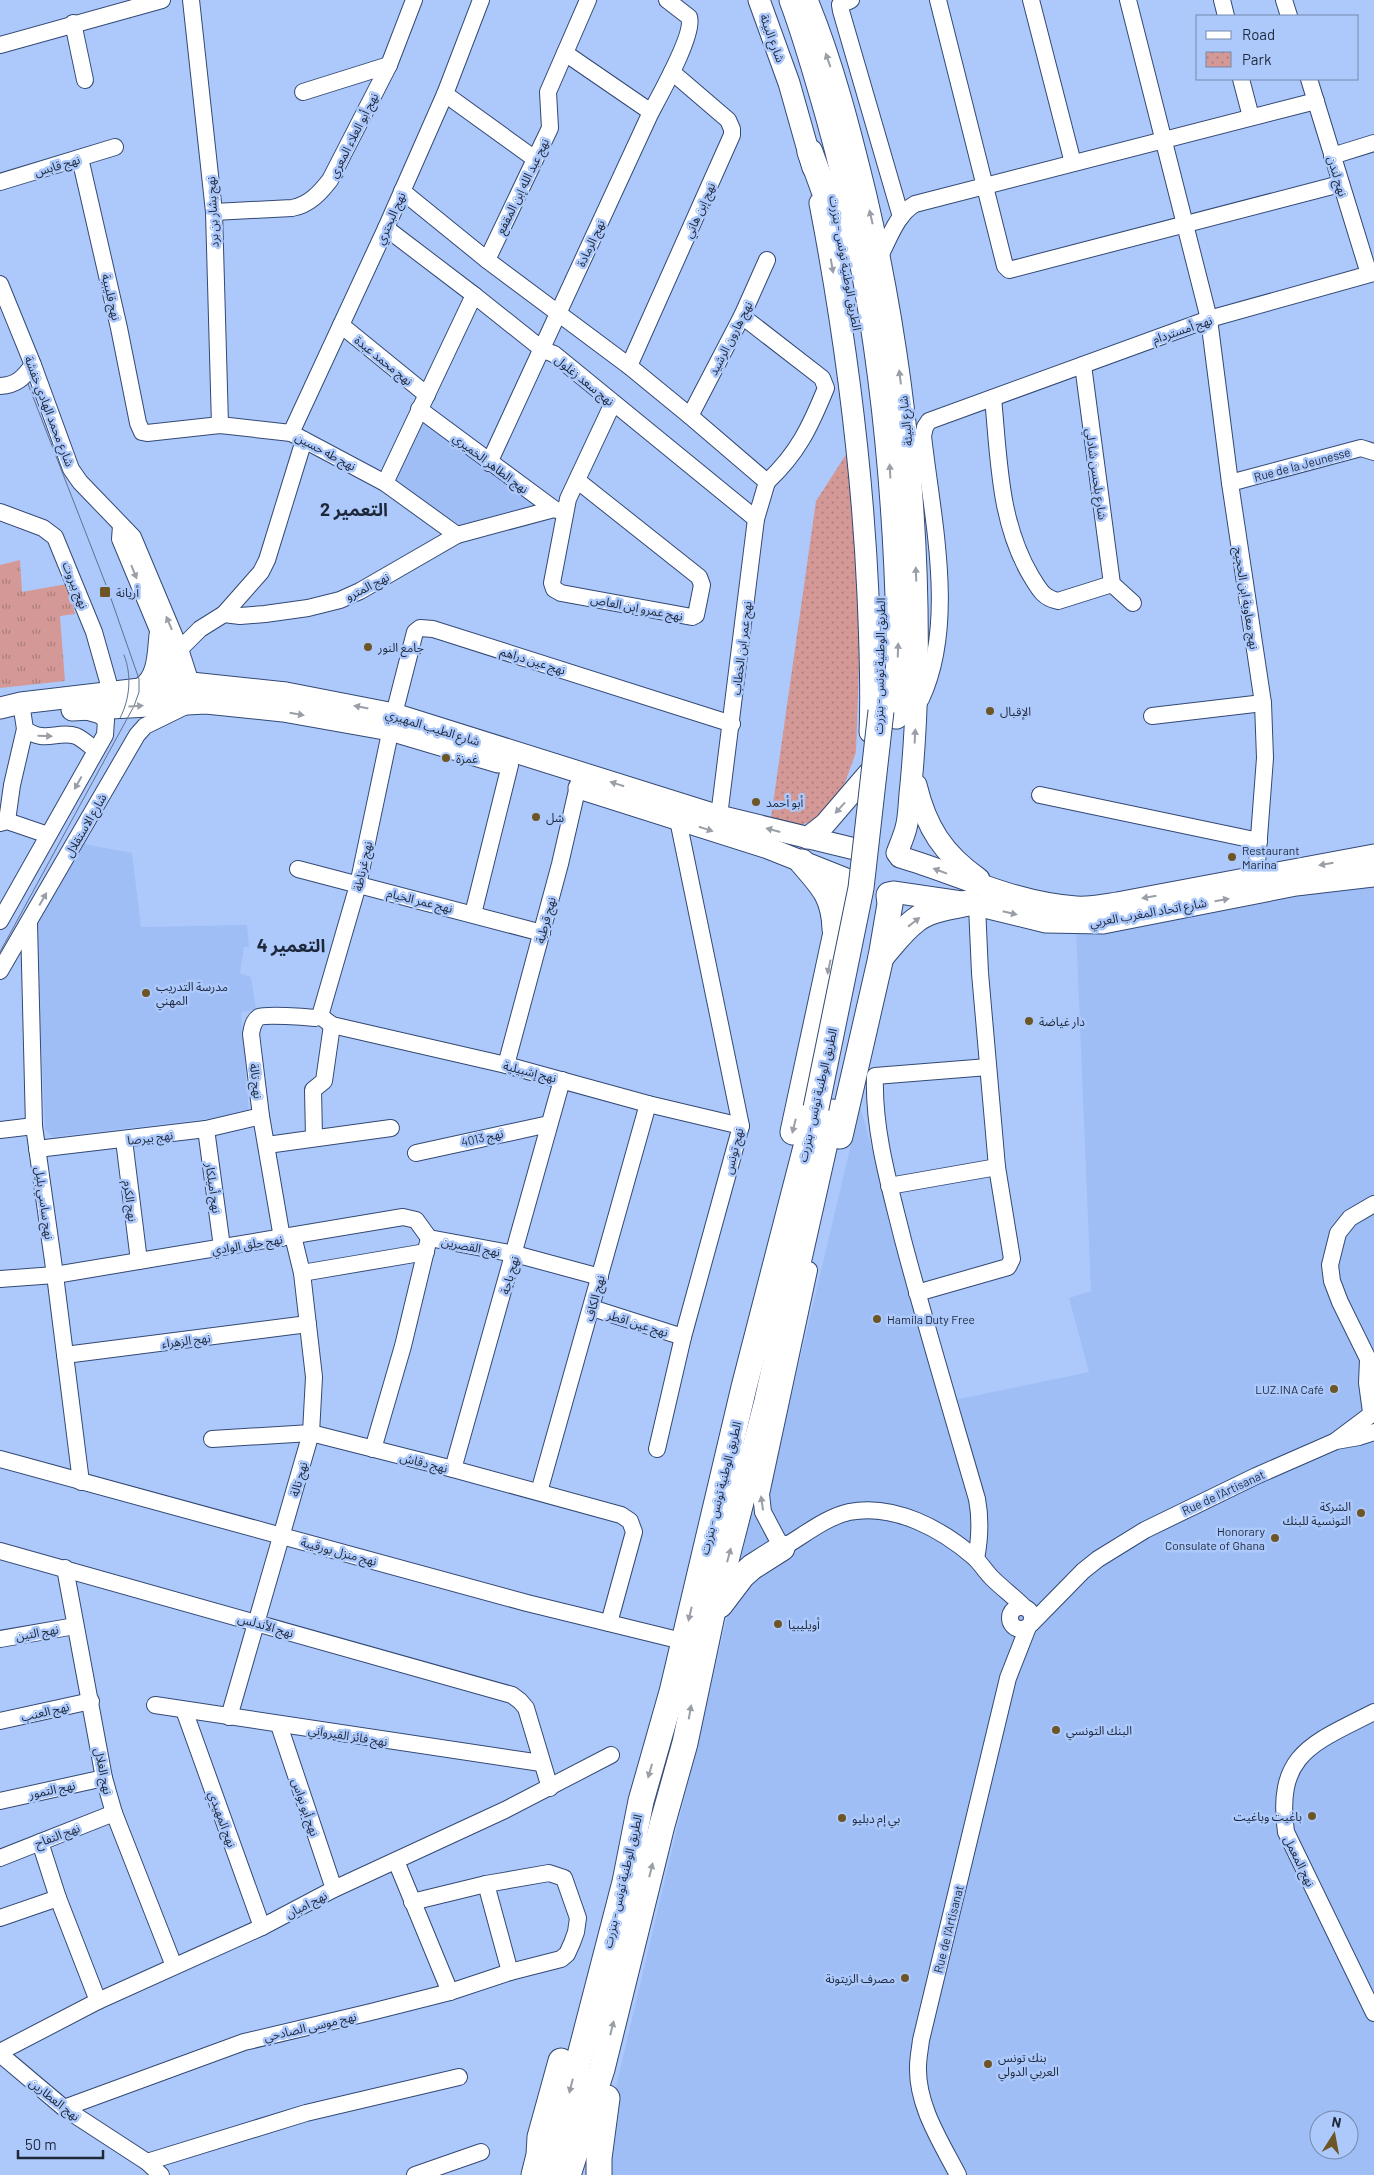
<svg xmlns="http://www.w3.org/2000/svg" width="1374" height="2175" viewBox="0 0 1374 2175" font-family="Barlow,'Noto Sans Arabic',sans-serif">
  <style>
    .built { fill: #9fbef6; fill-rule: evenodd }
    .grass { fill: url(#grass-tufts) }
    .park { fill: url(#park-dots) }
    .lines { fill: none; stroke-linecap: round; stroke-linejoin: round }
    .minor-casing { stroke: #334974; stroke-width: 18 }
    .major-casing { stroke: #334974; stroke-width: 23 }
    .highway-casing { stroke: #334974; stroke-width: 27 }
    .minor { stroke: #fff; stroke-width: 16 }
    .major { stroke: #fff; stroke-width: 21 }
    .highway { stroke: #fff; stroke-width: 25 }
    .tram { stroke: #5e7192; stroke-width: 1 }
    .highway-bridge-casing { stroke: #334974; stroke-width: 27; stroke-linecap: butt }
    .highway-bridge { stroke: #fff; stroke-width: 25 }
    .oneway { fill: #9a9ea7 }
    .poi-dot { fill: #6d5526; stroke: #adc9fb; stroke-width: 2 }
    .labels { text-anchor: middle; dominant-baseline: central; stroke-width: 5; stroke-linejoin: round; paint-order: stroke }
    .street-label { font-size: 12px; fill: #1e283b; stroke: #adc9fb }
    .poi-label { font-size: 12px; fill: #1e283b; stroke: #adc9fb; text-anchor: start }
    .district-label { font-size: 18px; font-weight: bold; fill: #1e283b; stroke: #adc9fb }
  </style>
  <defs>
    <pattern id="grass-tufts" width="24" height="20" patternUnits="userSpaceOnUse" patternTransform="scale(1.25)"><rect width="24" height="20" fill="#d49996"/><path d="M3 7l-1-3M5 7V3M7 7l1-3M15 17l-1-3M17 17v-4M19 17l1-3" fill="none" stroke="#ab7d7c"/></pattern>
    <pattern id="park-dots" width="8" height="8" patternUnits="userSpaceOnUse" patternTransform="scale(1.25)"><rect width="8" height="8" fill="#d49996"/><path d="M2 2h.1M6 6h.1" fill="none" stroke="#ab7d7c" stroke-width="1.8" stroke-linecap="round"/></pattern>
  </defs>
  <rect width="100%" height="100%" fill="#adc9fb"/>
  <g class="built">
    <path d="M427,423L539,507L462,526L391,480L416,426Z"/>
    <path d="M84,844L132,853L141,927L247,925L249,947H244L240,973L251,977L256,1010L241,1012L249,1114L53,1137L45,1129L36,926Z"/>
    <path d="M1374,883V2175H610L614,2095L751,1516L768,1495L860,1106L940,1403L1089,1372L1069,1298L1091,1291L1076,928L1353,884ZM1319,2120H1349V2150H1319Z"/>
  </g>
  <path class="grass" d="M20,560L22,592L67,584L75,614L60,616L65,681L0,688V565Z"/>
  <path class="park" d="M849,450L860,633L856,752L842,791L817,820L796,826L771,818L816,501Z"/>
  <g class="lines">
    <g class="minor-casing">
      <g id="minor">
        <path d="M191,0L214,212L220,425"/>
        <path d="M851,0L840,5L841,11L901,217"/>
        <path d="M938,0L1005,266L1009,270L1340,184"/>
        <path d="M1031,0L1073,163"/>
        <path d="M1128,0L1209,319L1230,483L1263,703L1265,758L1256,877"/>
        <path d="M1222,0L1226,16"/>
        <path d="M1284,0L1289,16"/>
        <path d="M73,23L85,80"/>
        <path d="M0,45L162,0"/>
        <path d="M565,53L651,112"/>
        <path d="M1241,79L1251,117"/>
        <path d="M1309,79L1369,274"/>
        <path d="M303,92L389,65"/>
        <path d="M445,94L535,159"/>
        <path d="M1332,156L1374,143"/>
        <path d="M80,158L119,328L138,423L142,432L147,433L220,425L291,433L385,483L457,535"/>
        <path d="M0,182L115,147"/>
        <path d="M402,191L487,260L629,366L690,416L767,482"/>
        <path d="M214,212L292,208C309,205 320,193 330,180L389,65L414,0"/>
        <path d="M386,228L474,295L543,350L554,354L756,519"/>
        <path d="M880,256C889,239 897,214 915,204L1316,101"/>
        <path d="M487,260L550,128L548,92L588,0"/>
        <path d="M0,284L33,365L71,469L80,482L133,537L180,649L191,683L192,703L145,726L137,735L0,971"/>
        <path d="M742,316L822,378L826,388C810,427 798,453 767,482"/>
        <path d="M341,325L427,395"/>
        <path d="M1083,365L1112,584L1133,603"/>
        <path d="M629,366L732,135V129L728,120L672,72"/>
        <path d="M0,386C17,385 23,378 33,365"/>
        <path d="M993,398C999,459 999,522 1031,576C1039,589 1043,598 1058,601L1112,584"/>
        <path d="M419,409L554,509L560,511"/>
        <path d="M690,416L742,316L767,260"/>
        <path d="M291,433L386,228L445,94L481,0"/>
        <path d="M489,463L651,112C660,95 695,33 689,17L667,0"/>
        <path d="M578,481L699,577L702,585L696,615L692,617L561,593L554,589L552,583L568,499L613,403"/>
        <path d="M385,483L474,295"/>
        <path d="M1230,483L1361,448L1374,452"/>
        <path d="M0,512L43,528L55,537L94,632L111,692"/>
        <path d="M121,526L120,539L160,635L175,684L177,696"/>
        <path d="M224,614L261,572L267,560L304,440"/>
        <path d="M180,649L200,629L224,614L240,616L265,614L308,608L340,600L360,591L457,535L554,509"/>
        <path d="M921,699C957,623 932,517 923,436L925,427L929,421L1209,319L1374,273"/>
        <path d="M21,703L25,729C44,744 58,730 76,736C83,739 90,746 96,750"/>
        <path d="M1152,716L1263,703"/>
        <path d="M1040,795L1259,841"/>
        <path d="M719,816L756,519L767,482"/>
        <path d="M7,821L12,785L25,729"/>
        <path d="M0,823L7,821L48,835"/>
        <path d="M298,869L542,933"/>
        <path d="M473,914L510,765"/>
        <path d="M0,921L105,735L106,720L99,715L85,711"/>
        <path d="M29,924L34,1126L55,1275L81,1482"/>
        <path d="M320,1016L358,885L394,714L415,632L420,628L433,629L732,724"/>
        <path d="M320,1016L332,1025L506,1065L648,1104L741,1126"/>
        <path d="M506,1065L560,864L580,777"/>
        <path d="M206,1129L222,1247"/>
        <path d="M0,1130L34,1126"/>
        <path d="M314,1137L313,1090L324,1081L332,1025"/>
        <path d="M124,1140L139,1261"/>
        <path d="M267,1145L391,1128"/>
        <path d="M37,1149L206,1129L261,1116"/>
        <path d="M416,1153L549,1124"/>
        <path d="M889,1186L997,1167"/>
        <path d="M1374,1204L1350,1218L1338,1233L1330,1265L1332,1281L1340,1302L1374,1371"/>
        <path d="M282,1238L261,1116L251,1034C252,1028 253,1021 259,1017C267,1014 305,1017 315,1018L320,1016"/>
        <path d="M429,1238L515,1254L600,1277"/>
        <path d="M809,1270L761,1494L763,1512L782,1548C803,1536 826,1517 849,1512C894,1503 942,1529 975,1558C981,1564 986,1572 992,1578C1002,1588 1013,1596 1023,1606"/>
        <path d="M302,1273L426,1252"/>
        <path d="M0,1279L55,1275L403,1217L416,1220L429,1238"/>
        <path d="M917,1293L1008,1267L1012,1259L997,1167L980,973L977,906"/>
        <path d="M592,1308L683,1337"/>
        <path d="M65,1355L308,1324"/>
        <path d="M1368,1360L1367,1383L1371,1412"/>
        <path d="M212,1439L311,1433L453,1469L621,1515L630,1521L634,1532L609,1623"/>
        <path d="M1337,1440L1369,1416"/>
        <path d="M373,1449L403,1346L429,1238"/>
        <path d="M657,1449L683,1337L741,1126L678,820"/>
        <path d="M0,1459L527,1603L678,1640"/>
        <path d="M453,1469L562,1080"/>
        <path d="M539,1492L648,1104"/>
        <path d="M0,1551L512,1695L520,1701L526,1708L550,1788"/>
        <path d="M976,1559C980,1538 981,1520 977,1499C952,1413 926,1327 903,1240C890,1187 873,1131 875,1076L988,1067"/>
        <path d="M65,1568L104,1778L114,1813L174,1966"/>
        <circle cx="1021" cy="1618" r="11"/>
        <path d="M1031,1624L1083,1571L1098,1559L1145,1530L1256,1476L1336,1441L1359,1437L1374,1432"/>
        <path d="M0,1639L75,1626"/>
        <path d="M155,1705L541,1763"/>
        <path d="M184,1710L262,1927"/>
        <path d="M1374,1712C1314,1743 1275,1753 1286,1832L1374,2013"/>
        <path d="M229,1717L311,1433L314,1377L302,1273L293,1236"/>
        <path d="M0,1721L91,1701"/>
        <path d="M279,1725L334,1889"/>
        <path d="M0,1801L104,1778"/>
        <path d="M40,1842L58,1898L98,2001"/>
        <path d="M0,1858L114,1813"/>
        <path d="M396,1861L450,1992"/>
        <path d="M486,1884L510,1972"/>
        <path d="M0,1918L58,1898"/>
        <path d="M0,2052L98,2001L262,1927L334,1889L505,1810L611,1755"/>
        <path d="M0,2054L64,2108L147,2162L161,2175"/>
        <path d="M64,2108L244,2042L371,2012L450,1992L510,1972L561,1959L567,1954L572,1943L576,1932L578,1918L564,1878L549,1873L486,1884L412,1902"/>
        <path d="M147,2162L306,2113L459,2077"/>
        <path d="M415,2175L481,2152"/>
        <path d="M958,2175C941,2142 917,2106 918,2067C918,2058 920,2049 921,2040L1008,1678L1028,1627"/>
      </g>
    </g>
    <g class="major-casing">
      <g id="major">
        <path d="M759,0L789,83L813,168"/>
        <path d="M807,0C833,63 850,130 866,196C903,355 920,517 917,680C916,718 914,756 910,794C909,805 909,817 906,828C904,836 900,845 897,853"/>
        <path d="M820,203C845,333 862,463 868,595C870,641 872,687 870,732"/>
        <path d="M142,688C159,677 158,653 160,635"/>
        <path d="M0,708L21,703L191,683L286,693L394,714L719,816L855,849"/>
        <path d="M72,710L206,703L283,711L390,730L498,762"/>
        <path d="M916,785C926,827 943,854 979,879"/>
        <path d="M579,788L768,848L846,879"/>
        <path d="M807,838L825,824L868,774"/>
        <path d="M900,857C958,874 1014,903 1076,907C1090,908 1104,905 1117,903L1374,855"/>
        <path d="M893,892L968,903L1046,922L1103,923L1296,885L1374,876"/>
      </g>
    </g>
    <g class="highway-casing">
      <g id="highway">
        <path d="M792,0C806,37 817,77 828,115C875,281 895,457 899,630C900,658 897,688 896,716"/>
        <path d="M810,152L846,251"/>
        <path d="M802,862C822,885 834,896 835,929"/>
        <path d="M881,957C892,945 902,930 916,920C929,909 951,907 968,903"/>
        <path d="M793,1132L835,937L850,886"/>
        <path d="M840,1136L881,957L890,904L889,895"/>
        <path d="M720,1605L742,1576L752,1567L782,1548"/>
        <path d="M534,2175L539,2155L540,2137L561,2061"/>
        <path d="M549,2175L625,1882L641,1801L672,1692L744,1387L816,1108"/>
        <path d="M568,2175L602,2069L662,1825L685,1743L712,1615L767,1401L832,1112"/>
        <path d="M599,2175V2158L607,2098"/>
      </g>
    </g>
    <use href="#minor" class="minor"/>
    <use href="#major" class="major"/>
    <use href="#highway" class="highway"/>
    <g class="tram">
      <path d="M120,718C130,699 132,675 124,655"/>
      <path d="M0,952L134,706L139,692V679L108,590L28,384"/>
    </g>
    <g class="highway-bridge-casing">
      <path id="highway-bridge" d="M816,1108L861,888L881,711"/>
    </g>
    <use href="#highway-bridge" class="highway-bridge"/>
  </g>
  <defs><path id="oneway-solid" d="M-6-.8H1V-3.2L6.5 0L1 3.2V.8H-6Z" transform="scale(1.25)"/></defs>
  <g class="oneway">
    <use href="#oneway-solid" transform="translate(828 60) rotate(-109)"/>
    <use href="#oneway-solid" transform="translate(871 217) rotate(-103)"/>
    <use href="#oneway-solid" transform="translate(832 266) rotate(80)"/>
    <use href="#oneway-solid" transform="translate(900 377) rotate(-97)"/>
    <use href="#oneway-solid" transform="translate(890 471) rotate(-93)"/>
    <use href="#oneway-solid" transform="translate(134 572) rotate(68)"/>
    <use href="#oneway-solid" transform="translate(916 574) rotate(-92)"/>
    <use href="#oneway-solid" transform="translate(169 623) rotate(-113)"/>
    <use href="#oneway-solid" transform="translate(898 650) rotate(-88)"/>
    <use href="#oneway-solid" transform="translate(136 706) rotate(-4)"/>
    <use href="#oneway-solid" transform="translate(361 707) rotate(-169)"/>
    <use href="#oneway-solid" transform="translate(297 714) rotate(10)"/>
    <use href="#oneway-solid" transform="translate(45 736) rotate(2)"/>
    <use href="#oneway-solid" transform="translate(915 736) rotate(-87)"/>
    <use href="#oneway-solid" transform="translate(78 783) rotate(119)"/>
    <use href="#oneway-solid" transform="translate(617 784) rotate(-163)"/>
    <use href="#oneway-solid" transform="translate(840 808) rotate(132)"/>
    <use href="#oneway-solid" transform="translate(706 829) rotate(17)"/>
    <use href="#oneway-solid" transform="translate(773 830) rotate(-165)"/>
    <use href="#oneway-solid" transform="translate(1326 864) rotate(170)"/>
    <use href="#oneway-solid" transform="translate(940 871) rotate(-159)"/>
    <use href="#oneway-solid" transform="translate(1149 897) rotate(170)"/>
    <use href="#oneway-solid" transform="translate(43 899) rotate(-60)"/>
    <use href="#oneway-solid" transform="translate(1222 900) rotate(-10)"/>
    <use href="#oneway-solid" transform="translate(1010 913) rotate(13)"/>
    <use href="#oneway-solid" transform="translate(914 922) rotate(-38)"/>
    <use href="#oneway-solid" transform="translate(829 967) rotate(102)"/>
    <use href="#oneway-solid" transform="translate(794 1126) rotate(104)"/>
    <use href="#oneway-solid" transform="translate(762 1503) rotate(-98)"/>
    <use href="#oneway-solid" transform="translate(729 1555) rotate(-75)"/>
    <use href="#oneway-solid" transform="translate(690 1614) rotate(103)"/>
    <use href="#oneway-solid" transform="translate(690 1712) rotate(-80)"/>
    <use href="#oneway-solid" transform="translate(650 1771) rotate(106)"/>
    <use href="#oneway-solid" transform="translate(651 1870) rotate(-76)"/>
    <use href="#oneway-solid" transform="translate(612 2028) rotate(-76)"/>
    <use href="#oneway-solid" transform="translate(571 2086) rotate(104)"/>
  </g>
  <g class="poi-dot">
    <rect x="99" y="586" width="12" height="12" rx="2.5"/>
    <circle cx="368" cy="647" r="5"/>
    <circle cx="990" cy="711" r="5"/>
    <circle cx="446" cy="758" r="5"/>
    <circle cx="756" cy="802" r="5"/>
    <circle cx="536" cy="817" r="5"/>
    <circle cx="1232" cy="857" r="5"/>
    <circle cx="146" cy="993" r="5"/>
    <circle cx="1029" cy="1021" r="5"/>
    <circle cx="877" cy="1319" r="5"/>
    <circle cx="1334" cy="1389" r="5"/>
    <circle cx="1361" cy="1513" r="5"/>
    <circle cx="1275" cy="1538" r="5"/>
    <circle cx="778" cy="1624" r="5"/>
    <circle cx="1056" cy="1730" r="5"/>
    <circle cx="1312" cy="1816" r="5"/>
    <circle cx="842" cy="1818" r="5"/>
    <circle cx="905" cy="1978" r="5"/>
    <circle cx="988" cy="2064" r="5"/>
  </g>
  <g class="labels">
    <g class="street-label">
      <text transform="translate(773 38) rotate(70)">شارع البيئة</text>
      <text transform="translate(353 135) rotate(-63)">نهج أبو العلاء المعري</text>
      <text transform="translate(57 165) rotate(-17)">نهج قابس</text>
      <text transform="translate(1338 176) rotate(73)">نهج لندن</text>
      <text transform="translate(522 186) rotate(-64)">نهج عبد الله إبن المقفع</text>
      <text transform="translate(699 210) rotate(-66)">نهج إبن هاني</text>
      <text transform="translate(212 212) rotate(-93)">نهج بشار بن برد</text>
      <text transform="translate(390 218) rotate(-66)">نهج البحتري</text>
      <text transform="translate(590 243) rotate(-65)">نهج الرمادة</text>
      <text transform="translate(846 263) rotate(80)">الطريق الوطنية تونس - بنزرت</text>
      <text transform="translate(112 297) rotate(77)">نهج قليبية</text>
      <text transform="translate(1182 329) rotate(-19)">نهج أمستردام</text>
      <text transform="translate(730 338) rotate(-63)">نهج هارون الرشيد</text>
      <text transform="translate(384 360) rotate(39)">نهج محمد عبدة</text>
      <text transform="translate(585 380) rotate(39)">نهج سعد زغلول</text>
      <text transform="translate(50 411) rotate(69)">شارع محمد الهادي خفشة</text>
      <text transform="translate(905 421) rotate(-96)">شارع البيئة</text>
      <text transform="translate(326 451) rotate(28)">نهج طه حسين</text>
      <text transform="translate(491 463) rotate(37)">نهج الطاهر الخميري</text>
      <text transform="translate(1302 464) rotate(-15)">Rue de la Jeunesse</text>
      <text transform="translate(1097 474) rotate(82)">شارع بلحسن شادلي</text>
      <text transform="translate(76 585) rotate(68)">نهج بيروت</text>
      <text transform="translate(367 586) rotate(-27)">نهج المترو</text>
      <text transform="translate(1247 598) rotate(81)">نهج معاوية ابن الحجيج</text>
      <text transform="translate(637 607) rotate(11)">نهج عمرو ابن العاص</text>
      <text transform="translate(741 648) rotate(-83)">نهج عمر ابن الخطاب</text>
      <text transform="translate(533 660) rotate(17)">نهج عين دراهم</text>
      <text transform="translate(879 666) rotate(-89)">الطريق الوطنية تونس - بنزرت</text>
      <text transform="translate(433 727) rotate(17)">شارع الطيب المهيري</text>
      <text transform="translate(85 825) rotate(-60)">شارع الاستقلال</text>
      <text transform="translate(362 866) rotate(-78)">نهج غرناطة</text>
      <text transform="translate(420 900) rotate(14)">نهج عمر الخيام</text>
      <text transform="translate(1148 912) rotate(-10)">شارع اتحاد المغرب العربي</text>
      <text transform="translate(545 920) rotate(-75)">نهج قرطبة</text>
      <text transform="translate(530 1071) rotate(14)">نهج إشبيلية</text>
      <text transform="translate(257 1081) rotate(83)">نهج تالة</text>
      <text transform="translate(817 1095) rotate(-77)">الطريق الوطنية تونس - بنزرت</text>
      <text transform="translate(150 1137) rotate(-7)">نهج بيرصا</text>
      <text transform="translate(482 1137) rotate(-13)">نهج 4013</text>
      <text transform="translate(733 1151) rotate(-76)">نهج تونس</text>
      <text transform="translate(214 1188) rotate(82)">نهج أميلكار</text>
      <text transform="translate(131 1201) rotate(83)">نهج الكرم</text>
      <text transform="translate(45 1203) rotate(82)">نهج ساسي بليل</text>
      <text transform="translate(247 1244) rotate(-9)">نهج حلق الوادي</text>
      <text transform="translate(471 1246) rotate(11)">نهج القصرين</text>
      <text transform="translate(509 1275) rotate(-74)">نهج باجة</text>
      <text transform="translate(594 1298) rotate(-75)">نهج الكاف</text>
      <text transform="translate(638 1323) rotate(17)">نهج عين اقطر</text>
      <text transform="translate(186 1340) rotate(-7)">نهج الزهراء</text>
      <text transform="translate(424 1462) rotate(14)">نهج دقاش</text>
      <text transform="translate(298 1479) rotate(-74)">نهج تالة</text>
      <text transform="translate(720 1488) rotate(-76)">الطريق الوطنية تونس - بنزرت</text>
      <text transform="translate(1223 1492) rotate(-25)">Rue de l'Artisanat</text>
      <text transform="translate(339 1551) rotate(15)">نهج منزل بورقيبة</text>
      <text transform="translate(266 1625) rotate(16)">نهج الأندلس</text>
      <text transform="translate(37 1632) rotate(-10)">نهج التين</text>
      <text transform="translate(45 1711) rotate(-13)">نهج العنب</text>
      <text transform="translate(348 1735) rotate(9)">نهج فائز القيرواني</text>
      <text transform="translate(104 1771) rotate(78)">نهج الغلال</text>
      <text transform="translate(52 1789) rotate(-12)">نهج التمور</text>
      <text transform="translate(306 1807) rotate(71)">نهج أبو نواس</text>
      <text transform="translate(223 1819) rotate(70)">نهج المهيدي</text>
      <text transform="translate(57 1835) rotate(-21)">نهج التفاح</text>
      <text transform="translate(1300 1861) rotate(64)">نهج المعمل</text>
      <text transform="translate(622 1881) rotate(-77)">الطريق الوطنية تونس - بنزرت</text>
      <text transform="translate(306 1904) rotate(-27)">نهج امبان</text>
      <text transform="translate(948 1929) rotate(-76)">Rue de l'Artisanat</text>
      <text transform="translate(310 2026) rotate(-13)">نهج موسى الصادحي</text>
      <text transform="translate(55 2099) rotate(38)">نهج العطارين</text>
    </g>
    <g class="poi-label">
      <text x="116" y="592">أريانة</text>
      <text x="378" y="647">جامع النور</text>
      <text x="1000" y="711">الإقبال</text>
      <text x="456" y="758">غمزة</text>
      <text x="766" y="802">أبو أحمد</text>
      <text x="546" y="817">شل</text>
      <text x="1242" y="850">Restaurant<tspan x="1242" dy="14">Marina</tspan></text>
      <text x="156" y="986">مدرسة التدريب<tspan x="156" dy="14">المهني</tspan></text>
      <text x="1039" y="1021">دار غياضة</text>
      <text x="887" y="1319">Hamila Duty Free</text>
      <text x="1324" y="1389" text-anchor="end">LUZ.INA Café</text>
      <text x="1351" y="1506" text-anchor="end">الشركة<tspan x="1351" dy="14">التونسية للبنك</tspan></text>
      <text x="1265" y="1531" text-anchor="end">Honorary<tspan x="1265" dy="14">Consulate of Ghana</tspan></text>
      <text x="788" y="1624">أويليبيا</text>
      <text x="1066" y="1730">البنك التونسي</text>
      <text x="1302" y="1816" text-anchor="end">باغيت وباغيت</text>
      <text x="852" y="1818">بي إم دبليو</text>
      <text x="895" y="1978" text-anchor="end">مصرف الزيتونة</text>
      <text x="998" y="2057">بنك تونس<tspan x="998" dy="14">العربي الدولي</tspan></text>
    </g>
    <g class="district-label">
      <text x="354" y="509">التعمير 2</text>
      <text x="291" y="945">التعمير 4</text>
    </g>
  </g>
  <rect x="1196" y="15" width="162" height="65" fill="#adc9fb" stroke="#7489ae"/>
  <rect x="1206" y="31" width="25" height="8" fill="#ffffff" stroke="#7489ae"/>
  <text x="1242" y="40" font-size="15" fill="#1e283b">Road</text>
  <rect x="1206" y="52" width="25" height="15" fill="url(#park-dots)" stroke="#7489ae"/>
  <text x="1242" y="65" font-size="15" fill="#1e283b">Park</text>
  <g transform="translate(1334 2135) rotate(11)"><circle r="24" fill="#adc9fb" stroke="#7489ae"/>
  <path d="M0-4L9 19L0 12L-9 19Z" fill="#6d5526"/>
  <text y="-8" font-size="14" font-weight="bold" text-anchor="middle" fill="#1e283b">N</text>
  </g>
  <path d="M18 2150v8h85v-8" fill="none" stroke="#1e283b" stroke-width="2.5"/>
  <text x="25" y="2150" font-size="15" fill="#1e283b" stroke="#adc9fb" stroke-width="4" paint-order="stroke">50 m</text>
</svg>
